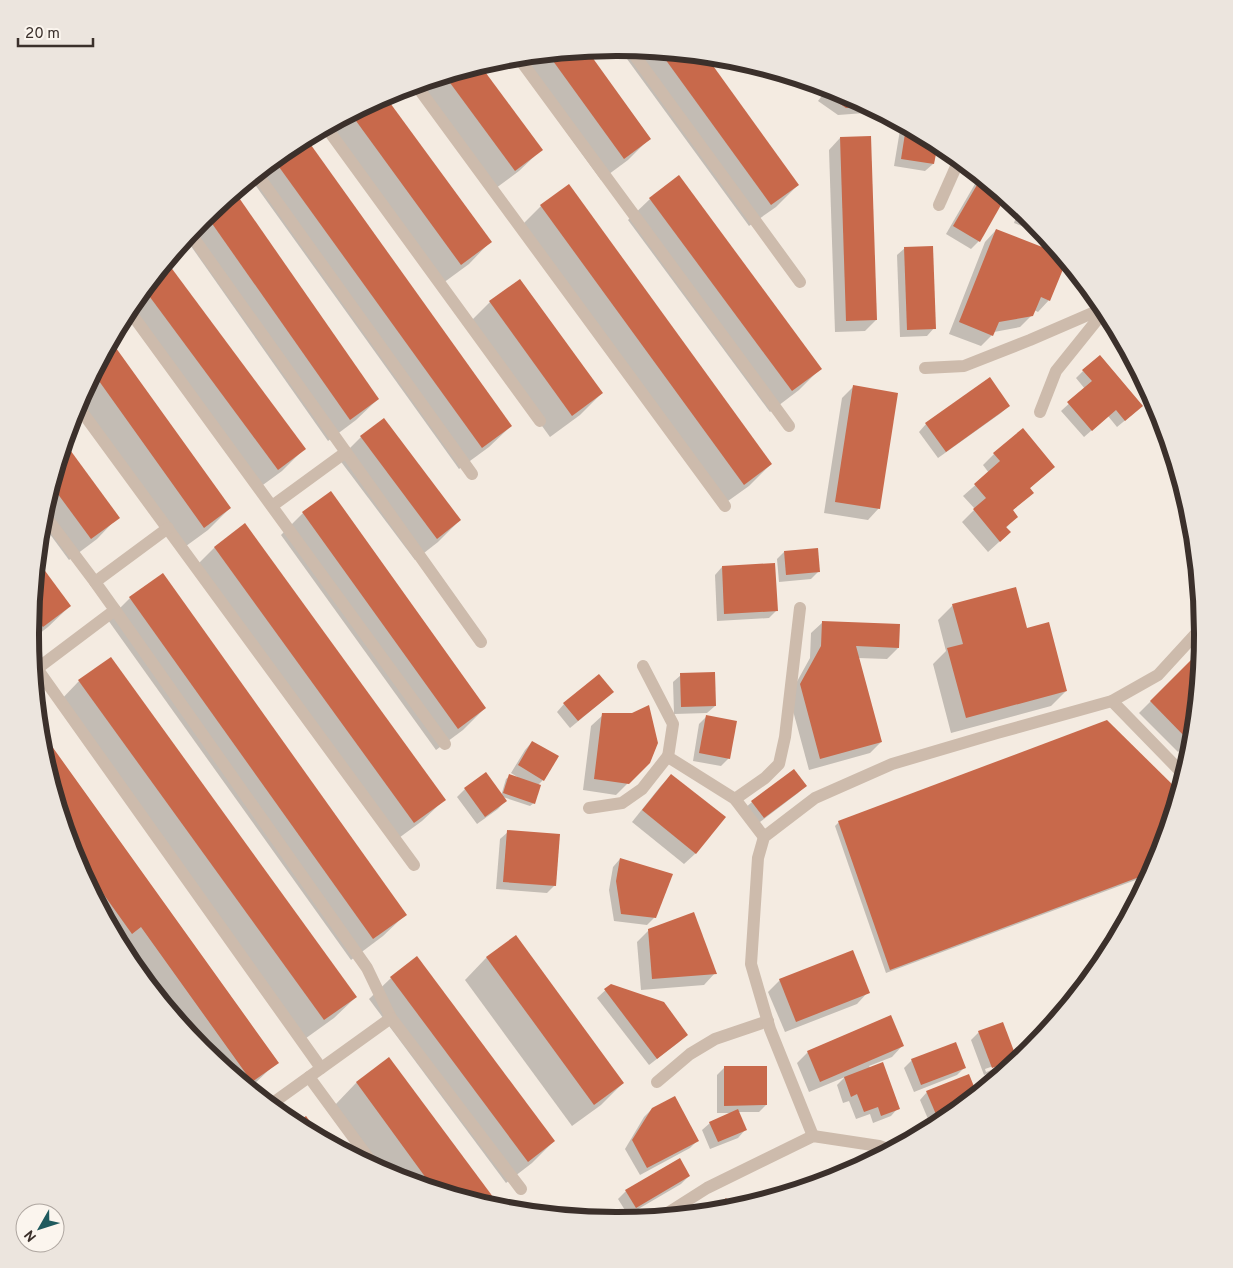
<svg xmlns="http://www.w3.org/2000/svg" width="1233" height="1268" viewBox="0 0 1233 1268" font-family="Overpass,sans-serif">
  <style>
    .shadow { fill: #0003; fill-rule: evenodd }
    .building { fill: #c8694b }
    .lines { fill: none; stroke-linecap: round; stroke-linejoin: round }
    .service { stroke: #cdbbac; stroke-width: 12 }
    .minor { stroke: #cdbbac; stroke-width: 12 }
    .rim { fill: none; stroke: #3b302b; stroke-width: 6 }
  </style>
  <rect width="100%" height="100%" fill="#f4ebe1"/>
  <g class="shadow">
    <path d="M619,48L704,56L798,185L776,207L749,226Z"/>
    <path d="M586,51L650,138L628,160L601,180L513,58Z"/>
    <path d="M479,66L541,150L519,171L492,191L414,85Z"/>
    <path d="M828,88L841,92L878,112L838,115L818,101Z"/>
    <path d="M384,96L490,242L469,264L439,286L324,129Z"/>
    <path d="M901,124L937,143L933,164L925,171L894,166Z"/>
    <path d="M840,138H870L876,320L865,331L835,332L829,150Z"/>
    <path d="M291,146L511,426L489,447L459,469L251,179Z"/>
    <path d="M979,177L1004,197L979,241L971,249L946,234Z"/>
    <path d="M568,186L771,464L749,486L721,506L519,228L541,206Z"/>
    <path d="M234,193L378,399L356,420L328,441L186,239L202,219Z"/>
    <path d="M650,199L820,369L799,390L770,412L628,220Z"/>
    <path d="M1019,209L1031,219L1042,234L1014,223Z"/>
    <path d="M996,230L1061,256L1065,260L1049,300L1038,312L1034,310L1032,315L1020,327L994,332L992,335L981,346L949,334L985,242Z"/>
    <path d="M905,248L934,328L927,336L900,337L897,255Z"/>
    <path d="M166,263L304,449L282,471L256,490L129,308Z"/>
    <path d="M520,280L602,393L580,415L550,437L468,324L490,302Z"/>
    <path d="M111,342L230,508L208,530L182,549L78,404Z"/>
    <path d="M1083,371L1134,413L1117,427L1108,416L1084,437L1061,411L1085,389L1076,378Z"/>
    <path d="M853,387L879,508L868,520L824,513L842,398Z"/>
    <path d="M1009,406L1001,413L938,458L919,432L926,424Z"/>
    <path d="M384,420L460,520L438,542L415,560L339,459L361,437Z"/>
    <path d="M64,444L118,517L97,539L69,560L41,522Z"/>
    <path d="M994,454L1053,467L1029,489L1032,492L1012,511L1016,517L1006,528L1010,532L988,552L962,522L975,509L963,496L989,473L983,465Z"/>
    <path d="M330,493L485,708L463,730L436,750L281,535L303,513Z"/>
    <path d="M215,547L444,800L422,821L392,843L193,569Z"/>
    <path d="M784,552L818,572L811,579L779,582L777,559Z"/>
    <path d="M37,562L70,606L48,627L31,640L30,634Z"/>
    <path d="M722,567L776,611L769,618L717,621L715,575Z"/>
    <path d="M130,598L405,915L383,936L351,960L108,620Z"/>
    <path d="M953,605L1026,629L1066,691L1051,706L951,733L933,664L946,651L938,620Z"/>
    <path d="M823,622L898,648L887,659L858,658L881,742L870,753L809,770L789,696L810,658L811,633Z"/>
    <path d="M1201,651L1193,738L1178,752L1139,713Z"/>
    <path d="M681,675L715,706L707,713L674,714L673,682Z"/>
    <path d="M79,681L356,997L334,1018L302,1041L58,703Z"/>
    <path d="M605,699L570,728L557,712L564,704Z"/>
    <path d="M603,715L649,762L616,795L583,790L591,726Z"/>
    <path d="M707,716L729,758L721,766L693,761L699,724Z"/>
    <path d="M41,733L277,1062L250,1088L202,1049L129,960L75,858L41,748L40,734Z"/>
    <path d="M532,742L543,780L538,785L534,803L530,806L503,797L505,801L498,809L477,824L457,797L465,789L485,774L501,796L506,779L510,776L519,778L511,773L525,750Z"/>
    <path d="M671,775L696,853L684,864L632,822L660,787Z"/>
    <path d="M805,786L798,793L756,825L744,809L752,802Z"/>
    <path d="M1178,792L1158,859L1149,875L886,973L835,826L839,822Z"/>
    <path d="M508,832L555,885L547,893L496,889L500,839Z"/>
    <path d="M620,859L654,918L647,925L614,921L609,890L613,867Z"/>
    <path d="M649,930L715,973L704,985L641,990L637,942Z"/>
    <path d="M516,937L623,1083L601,1105L572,1126L465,980L486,958Z"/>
    <path d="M391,978L554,1141L532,1163L506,1183L369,999Z"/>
    <path d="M780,980L868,992L857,1004L785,1032L768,992Z"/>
    <path d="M611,985L687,1035L679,1042L649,1065L597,998Z"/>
    <path d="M979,1032L1015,1059L1008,1066L984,1075L971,1040ZM1008,1061V1064L986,1072L985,1069Z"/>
    <path d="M903,1045L892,1057L869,1066L898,1108L891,1116L873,1123L870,1114L856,1119L849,1101L843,1103L837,1085L845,1077L809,1092L797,1063L808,1052Z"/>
    <path d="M389,1059L500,1209L392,1176L384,1172L335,1105L356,1083Z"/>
    <path d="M912,1060L964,1068L957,1075L914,1092L904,1068Z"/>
    <path d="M725,1067L766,1105L759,1112H738L745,1130L738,1138L710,1149L702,1130L710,1123L734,1113H717V1075Z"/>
    <path d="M927,1092L976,1094L944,1120L931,1126L920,1100Z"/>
    <path d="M652,1109L697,1141L690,1148L640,1175L625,1149L644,1117Z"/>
    <path d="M679,1159L689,1176L681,1184L628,1215L618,1199L626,1191Z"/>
  </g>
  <g class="building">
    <path d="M587,50L651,139L624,159L548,54Z"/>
    <path d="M660,52L706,56L799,185L771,205Z"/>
    <path d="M480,65L543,150L515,171L445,76Z"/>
    <path d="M828,88L841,92L868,106L846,108L824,93Z"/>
    <path d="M385,96L492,242L461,265L351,114Z"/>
    <path d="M906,127L938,144L934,164L901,159Z"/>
    <path d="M871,136L877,320L846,321L840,137Z"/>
    <path d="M306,138L512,426L482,448L274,160L291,146Z"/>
    <path d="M679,175L822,369L792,391L649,198Z"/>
    <path d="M981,178L1005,198L980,242L953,226Z"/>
    <path d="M569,184L772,464L744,485L540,205Z"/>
    <path d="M235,192L379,399L350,420L206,215Z"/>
    <path d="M996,229L1060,254L1066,262L1050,301L1041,297L1033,316L999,322L993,336L959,322Z"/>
    <path d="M933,246L936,329L907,330L904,247Z"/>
    <path d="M167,262L306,449L278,470L144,289Z"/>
    <path d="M520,279L603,393L572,416L489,301Z"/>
    <path d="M111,341L231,508L204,528L94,374Z"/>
    <path d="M1100,355L1143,406L1125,421L1116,410L1092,431L1067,402L1092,381L1082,370Z"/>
    <path d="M990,377L1010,406L946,452L925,423Z"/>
    <path d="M853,385L898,393L880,509L835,502Z"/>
    <path d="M384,418L461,520L437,539L360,436Z"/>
    <path d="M1023,428L1055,467L1030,488L1034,493L1013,510L1018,517L1006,527L1011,532L1000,542L973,509L986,498L974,484L1000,461L993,453Z"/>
    <path d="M65,443L120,518L91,539L52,486Z"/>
    <path d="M331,491L486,708L458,729L302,512Z"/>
    <path d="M245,523L446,800L414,823L214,547Z"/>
    <path d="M818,548L820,572L786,575L784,551Z"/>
    <path d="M37,560L71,606L43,627L32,613Z"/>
    <path d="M775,563L778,611L724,614L722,566Z"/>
    <path d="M163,573L407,915L373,939L129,597Z"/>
    <path d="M1016,587L1027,628L1049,622L1067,691L966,718L947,648L963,644L952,604Z"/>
    <path d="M822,621L900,624L899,648L856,646L882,742L820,759L800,684L821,646Z"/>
    <path d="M1202,649L1193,739L1190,742L1150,701Z"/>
    <path d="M111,657L357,997L324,1020L78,680Z"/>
    <path d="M715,672L716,706L681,707L680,673Z"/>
    <path d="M599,674L614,692L578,721L563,703Z"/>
    <path d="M649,705L658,743L650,763L629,784L594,779L602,713H632Z"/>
    <path d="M706,715L737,721L730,759L699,753Z"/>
    <path d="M1107,720L1179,791L1158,859L1150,873L890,970L838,821Z"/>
    <path d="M41,731L279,1063L252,1082L141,927L132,934L72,850L41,748L40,733Z"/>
    <path d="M532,741L559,756L544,781L518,765Z"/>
    <path d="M794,769L807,786L764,818L751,801Z"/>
    <path d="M486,772L507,801L485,817L464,788Z"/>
    <path d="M509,774L541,785L535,804L503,793Z"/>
    <path d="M671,774L726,817L696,854L642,810Z"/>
    <path d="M507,830L560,834L556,886L503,882Z"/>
    <path d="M620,858L673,874L656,918L621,914L616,881Z"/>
    <path d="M694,912L717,974L652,979L648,929Z"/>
    <path d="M516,935L624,1083L594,1105L486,957Z"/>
    <path d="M853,950L870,993L796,1022L779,979Z"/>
    <path d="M417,956L555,1141L528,1162L390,977Z"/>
    <path d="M611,984L664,1002L688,1035L657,1059L604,989Z"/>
    <path d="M891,1015L904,1046L820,1082L807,1051Z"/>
    <path d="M1003,1022L1017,1059L992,1068L978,1031Z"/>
    <path d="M956,1042L966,1068L921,1085L911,1059Z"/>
    <path d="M389,1057L502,1209L434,1189L356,1082Z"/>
    <path d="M883,1062L900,1109L881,1116L878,1107L864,1112L857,1094L851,1097L844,1077Z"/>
    <path d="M724,1066H767V1105L724,1106Z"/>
    <path d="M969,1074L977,1094L953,1113L938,1119L926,1091Z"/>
    <path d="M675,1096L699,1141L647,1168L632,1140L652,1108Z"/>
    <path d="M738,1109L747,1130L718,1142L709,1122Z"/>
    <path d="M306,1116L322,1138L295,1124Z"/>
    <path d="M680,1158L690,1176L636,1208L625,1190Z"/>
    <path d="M726,1198L735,1208L712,1211Z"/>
  </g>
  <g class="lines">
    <g class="service">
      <path d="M630,49L800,282"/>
      <path d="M518,57L789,426"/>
      <path d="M416,85L725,506"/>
      <path d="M326,127L540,421"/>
      <path d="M257,174L472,474"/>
      <path d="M190,233L481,642"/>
      <path d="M128,309L445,744"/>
      <path d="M77,405L414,865"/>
      <path d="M272,506L346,452"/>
      <path d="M43,513L95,582"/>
      <path d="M115,610L367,968L391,1018L521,1189"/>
      <path d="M33,663L321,1068"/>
      <path d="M34,671L115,610L95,582L168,528"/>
      <path d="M309,1077L375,1167"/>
      <path d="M270,1105L391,1018"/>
    </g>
    <g class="minor">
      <path d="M939,205L959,160"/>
      <path d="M925,368L964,366L1030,340L1104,308"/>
      <path d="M1040,412L1056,371L1105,310"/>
      <path d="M643,666L673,724L668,757L735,799L764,837"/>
      <path d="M1112,701L1184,775"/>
      <path d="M735,799L765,778L779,764L785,737L800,608"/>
      <path d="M589,808L622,803L642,789L668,756"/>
      <path d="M657,1082L690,1054L715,1039L768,1021"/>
      <path d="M813,1136L770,1029L751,964L758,858L764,837L815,798L892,764L997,733L1112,701L1158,675L1202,627"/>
      <path d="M663,1216L707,1188L813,1136L879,1146L890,1150"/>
    </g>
  </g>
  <path d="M0 0H1233V1268H0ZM616 56H617A577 577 0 0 1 1194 633V635A577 577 0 0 1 617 1212H616A577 577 0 0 1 39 635V633A577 577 0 0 1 616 56Z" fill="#ece5de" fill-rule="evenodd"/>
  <path class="rim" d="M616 56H617A577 577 0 0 1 1194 633V635A577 577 0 0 1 617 1212H616A577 577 0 0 1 39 635V633A577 577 0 0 1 616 56Z"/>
  <g transform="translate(40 1228) rotate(231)"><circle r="24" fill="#fbf5ee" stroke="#aea6a0"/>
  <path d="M0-4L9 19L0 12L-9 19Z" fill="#1f5a5e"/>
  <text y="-8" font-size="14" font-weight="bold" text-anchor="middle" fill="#3b302b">N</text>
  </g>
  <path d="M18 38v8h75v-8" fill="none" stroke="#3b302b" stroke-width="2.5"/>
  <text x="25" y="38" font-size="15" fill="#3b302b" stroke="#fbf5ee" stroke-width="4" paint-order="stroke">20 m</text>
</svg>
